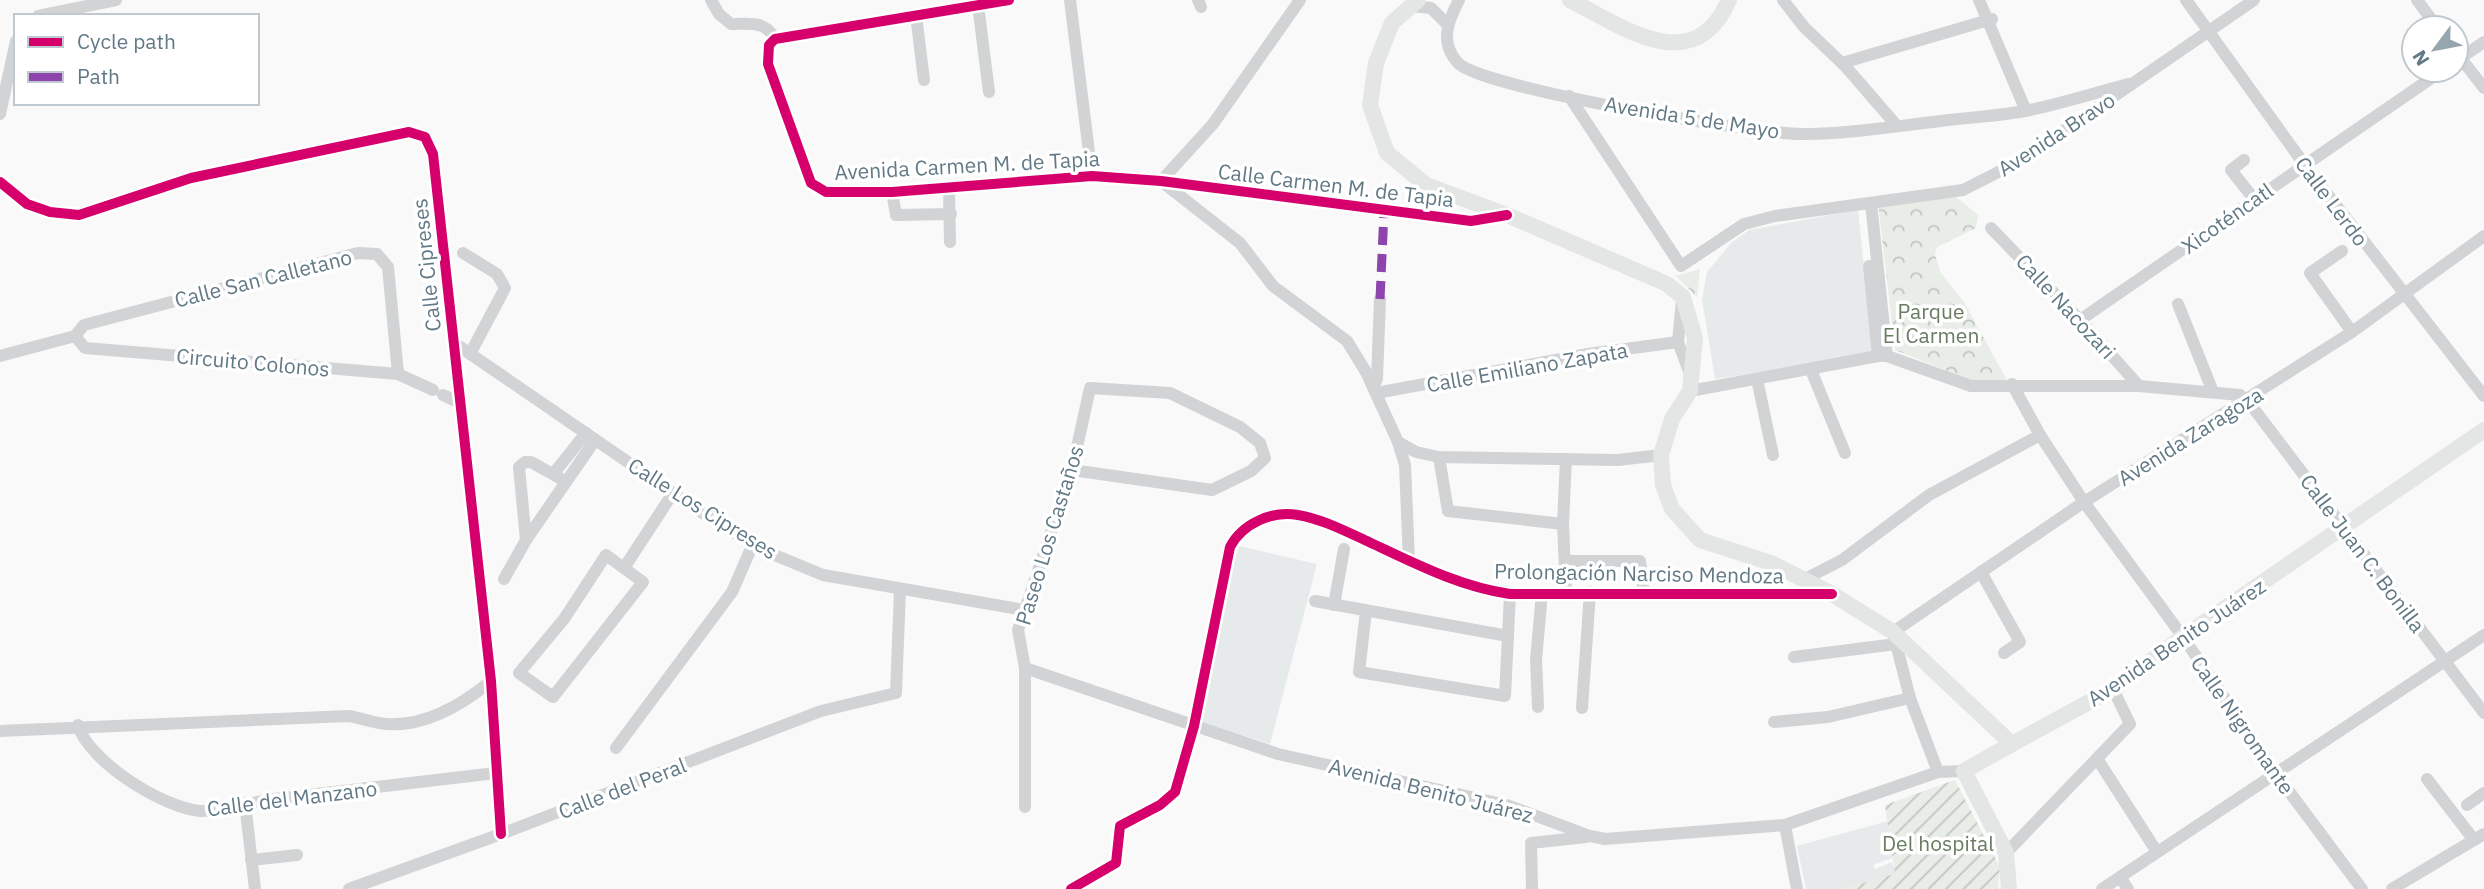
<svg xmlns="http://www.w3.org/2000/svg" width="2484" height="889" viewBox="0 0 2484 889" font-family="'IBM Plex Sans',sans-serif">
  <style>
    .built { fill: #e7eaea }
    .park { fill: url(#park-crowns) }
    .garden { fill: url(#garden-furrows) }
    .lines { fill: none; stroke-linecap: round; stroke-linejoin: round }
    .minor { stroke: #d2d3d4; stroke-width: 12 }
    .major { stroke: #e4e5e5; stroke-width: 16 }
    .quiet { stroke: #8e44ad; stroke-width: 9; stroke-dasharray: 18 9; stroke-linecap: butt }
    .cycleway-casing { stroke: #fff; stroke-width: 15 }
    .cycleway { stroke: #d6006c; stroke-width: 10 }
    .labels { text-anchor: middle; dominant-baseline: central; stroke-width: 7; stroke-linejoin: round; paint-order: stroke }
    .street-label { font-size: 21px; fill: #627986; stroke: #fff }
    .park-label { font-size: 21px; fill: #687c62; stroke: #fff }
  </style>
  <defs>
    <pattern id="park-crowns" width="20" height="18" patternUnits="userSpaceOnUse" patternTransform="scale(1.75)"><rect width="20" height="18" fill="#e9ede7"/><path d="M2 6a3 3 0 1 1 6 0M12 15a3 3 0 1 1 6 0" fill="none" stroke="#c0c5c1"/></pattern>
    <pattern id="garden-furrows" width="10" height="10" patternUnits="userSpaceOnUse" patternTransform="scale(1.75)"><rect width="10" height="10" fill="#e9ede7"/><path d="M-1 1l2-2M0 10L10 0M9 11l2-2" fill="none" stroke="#c0c5c1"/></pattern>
  </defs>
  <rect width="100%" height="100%" fill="#f9f9f9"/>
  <g class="built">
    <path d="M1858,210L1873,355L1715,379L1702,300L1707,272L1731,243L1749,230Z"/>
    <path d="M1239,546L1317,564L1270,744L1202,722L1233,561Z"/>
    <path d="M1888,821L1892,858L1873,865L1875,869L1892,862L1896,874L1843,889H1806L1797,846Z"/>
  </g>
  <g class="park">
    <path d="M1954,195L1978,215L1976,228L1937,247L1935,255L1941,273L1964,302L2008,382L1973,381L1895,350L1878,203Z"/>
    <path d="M1700,269L1697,297L1676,276Z"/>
  </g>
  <path class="garden" d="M1955,780L2000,867L1998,889H1843L1895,874L1885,805Z"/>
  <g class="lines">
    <g class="minor">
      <path d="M711,0L719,14L731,24C750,24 765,20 775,39"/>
      <path d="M1009,0L775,39L769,45L768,64L811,183L826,192H892L1092,176L1161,181L1471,221L1507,215"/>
      <path d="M1070,0L1092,176"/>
      <path d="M1198,0L1201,7"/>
      <path d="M1459,0C1448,21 1439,43 1458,63C1482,88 1759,135 1804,134C1849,134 1896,126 1941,121C1971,117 2001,116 2030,110C2063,103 2095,93 2128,84"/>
      <path d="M1783,0L1804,27L1846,67L1897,126"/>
      <path d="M1979,0L2026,111"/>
      <path d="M2186,0L2304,164L2484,396"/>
      <path d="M2417,0L2438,28"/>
      <path d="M978,5L989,92"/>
      <path d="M1409,6L1431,8L1447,24"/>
      <path d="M916,15L924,80"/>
      <path d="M38,16L116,0"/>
      <path d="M2456,52L2484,88"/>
      <path d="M2456,61L2484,42"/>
      <path d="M1842,63L1992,19"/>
      <path d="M1569,96L1681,266L1744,224L1775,216L1963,190L2020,161L2254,0"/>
      <path d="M0,114L16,41"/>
      <path d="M2244,160L2231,170L2254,199"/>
      <path d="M1161,181L1240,243L1273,286L1347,341L1366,372L1398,442L1416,452L1439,457L1618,460L1661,455"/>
      <path d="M1161,181L1213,124L1300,0"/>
      <path d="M0,182L27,204L50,212L79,215L191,178L409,132L425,137L433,154L491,681L501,834"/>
      <path d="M949,187L950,242"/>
      <path d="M892,192L896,215L951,214"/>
      <path d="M1871,203L1887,356"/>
      <path d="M1991,228L2080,320L2139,386"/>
      <path d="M2342,251L2310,273L2352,332"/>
      <path d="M463,253L497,274L505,288L470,354"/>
      <path d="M1869,266L1878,356"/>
      <path d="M1682,300L1678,342L1690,374"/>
      <path d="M2178,304L2213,392"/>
      <path d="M2080,320L2443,70"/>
      <path d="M75,336L84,325L358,253L377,254L388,267L398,374"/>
      <path d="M75,336L85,348L398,374L433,390"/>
      <path d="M453,342L673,493L725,528L777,556L823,575L1024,610"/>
      <path d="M0,356L75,336"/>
      <path d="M1811,370L1845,453"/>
      <path d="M1757,379L1773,455"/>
      <path d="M2012,384L2040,435L2084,502L2183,637L2276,774L2362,889"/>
      <path d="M1373,387L1377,379L1380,299"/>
      <path d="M1690,391L1878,356H1887L1971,386H2139L2240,395L2248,401L2484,713"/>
      <path d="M1376,393L1588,354L1678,342"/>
      <path d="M443,395L460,403"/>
      <path d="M1398,442L1405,465L1409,561"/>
      <path d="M1439,457L1448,511L1563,524"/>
      <path d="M554,473L586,433"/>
      <path d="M526,540L519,467L525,462H531L565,481"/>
      <path d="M606,555L643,582L553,697L519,673L564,619Z"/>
      <path d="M1565,561H1640L1644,593"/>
      <path d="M624,568L673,493"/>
      <path d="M1981,572L2020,642L2004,653"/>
      <path d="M504,579L526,540L595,440"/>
      <path d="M1805,579L1842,560L1929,495L2040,435"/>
      <path d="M1566,592L1563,524L1566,459"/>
      <path d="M1315,601L1508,636"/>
      <path d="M1334,605L1344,549"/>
      <path d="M1366,611L1359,672L1505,696L1510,594"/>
      <path d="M1794,657L1904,643"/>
      <path d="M1025,668L1278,754L1507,805L1590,836L1605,839L1785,825L1938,772L1964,771"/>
      <path d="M1538,707L1536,660L1542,593"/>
      <path d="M1582,708L1590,592"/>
      <path d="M1774,722L1828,717L1910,698"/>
      <path d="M78,725C88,761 163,808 200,811C220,812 252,802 274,799C348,791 422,782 496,773"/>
      <path d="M0,731L349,716C361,718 374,723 386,724C425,727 463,704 491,681"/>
      <path d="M616,748L732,592L753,544"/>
      <path d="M2098,760L2157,852"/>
      <path d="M1938,772L1910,698L1893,632L2084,502L2352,332L2484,236"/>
      <path d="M2427,779L2474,840"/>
      <path d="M245,803L255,889"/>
      <path d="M2467,805L2484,793"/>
      <path d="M1025,807V668L1018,630L1072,470L1090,388L1170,393L1240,427L1260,443L1265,458L1251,471L1212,490L1072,470"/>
      <path d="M1785,825L1797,889"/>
      <path d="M2006,853L2130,724L2113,689"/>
      <path d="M251,860L297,855"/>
      <path d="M2120,877L2128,889"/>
      <path d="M349,889L501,834L821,711L896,693L900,590"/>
      <path d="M1071,889L1116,863L1120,826L1160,805L1175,792L1194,726L1230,547C1242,524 1272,510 1298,515C1322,519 1347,532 1369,542C1414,563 1460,587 1510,594H1828"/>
      <path d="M1532,889L1531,843L1586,837"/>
      <path d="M2102,889L2484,635"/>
      <path d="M2392,889L2484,834"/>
    </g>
    <g class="major">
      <path d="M1418,0L1392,23L1376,63L1370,105L1387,153L1426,185L1507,215L1667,284L1683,297L1695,338L1690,391L1672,419L1661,455L1663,485L1672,509L1700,540L1771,563L1832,594L1893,632L2012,744L2113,689L2183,637L2484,430"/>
      <path d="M1570,0C1623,27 1694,80 1729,0"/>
      <path d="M2009,889L2006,853L1964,771L2012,744"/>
    </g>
    <path class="quiet" d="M1380,299L1384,212"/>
    <g class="cycleway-casing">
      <g id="cycleway">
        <path d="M1009,0L775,39L769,45L768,64L811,183L826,192H892L1092,176L1161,181L1471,221L1507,215"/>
        <path d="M0,182L27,204L50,212L79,215L191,178L409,132L425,137L433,154L491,681L501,834"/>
        <path d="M1071,889L1116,863L1120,826L1160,805L1175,792L1194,726L1230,547C1242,524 1272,510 1298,515C1322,519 1347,532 1369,542C1414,563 1460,587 1510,594H1832"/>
      </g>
    </g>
    <use href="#cycleway" class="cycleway"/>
  </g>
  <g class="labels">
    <g class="street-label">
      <text transform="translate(1692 117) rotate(9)">Avenida 5 de Mayo</text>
      <text transform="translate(2056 134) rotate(-33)">Avenida Bravo</text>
      <text transform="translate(967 165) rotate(-3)">Avenida Carmen M. de Tapia</text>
      <text transform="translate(1336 185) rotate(7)">Calle Carmen M. de Tapia</text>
      <text transform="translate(2332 201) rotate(53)">Calle Lerdo</text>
      <text transform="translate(2227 218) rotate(-35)">Xicoténcatl</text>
      <text transform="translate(426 265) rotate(-96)">Calle Cipreses</text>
      <text transform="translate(263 278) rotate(-14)">Calle San Calletano</text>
      <text transform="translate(2066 306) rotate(47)">Calle Nacozari</text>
      <text transform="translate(253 362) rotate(5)">Circuito Colonos</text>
      <text transform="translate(1527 367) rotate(-10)">Calle Emiliano Zapata</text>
      <text transform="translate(2190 436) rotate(-32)">Avenida Zaragoza</text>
      <text transform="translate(703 508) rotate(32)">Calle Los Cipreses</text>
      <text transform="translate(1049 535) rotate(-73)">Paseo Los Castaños</text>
      <text transform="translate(2363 553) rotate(53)">Calle Juan C. Bonilla</text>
      <text transform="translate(1639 573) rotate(1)">Prolongación Narciso Mendoza</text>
      <text transform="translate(2176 642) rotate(-34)">Avenida Benito Juárez</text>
      <text transform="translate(2243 725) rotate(55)">Calle Nigromante</text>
      <text transform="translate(622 788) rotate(-21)">Calle del Peral</text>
      <text transform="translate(1431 790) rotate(14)">Avenida Benito Juárez</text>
      <text transform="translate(292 798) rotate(-7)">Calle del Manzano</text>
    </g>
    <g class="park-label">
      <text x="1931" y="311">Parque<tspan x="1931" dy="24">El Carmen</tspan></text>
      <text x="1938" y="843">Del hospital</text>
    </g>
  </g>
  <rect x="14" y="14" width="245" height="91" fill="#ffffff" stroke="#c0c9cf" stroke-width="2"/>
  <rect x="28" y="37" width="35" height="10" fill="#d6006c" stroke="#c0c9cf" stroke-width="2"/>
  <text x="77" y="49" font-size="21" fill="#627986">Cycle path</text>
  <rect x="28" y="72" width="35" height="10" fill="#8e44ad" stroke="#c0c9cf" stroke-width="2"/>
  <text x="77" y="84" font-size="21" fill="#627986">Path</text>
  <g transform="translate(2435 49) rotate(238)"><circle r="33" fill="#ffffff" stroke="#c0c9cf" stroke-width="2"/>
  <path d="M0-5L12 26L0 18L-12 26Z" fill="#97a6ae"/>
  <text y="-10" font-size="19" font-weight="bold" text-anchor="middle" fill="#627986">N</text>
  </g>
</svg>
